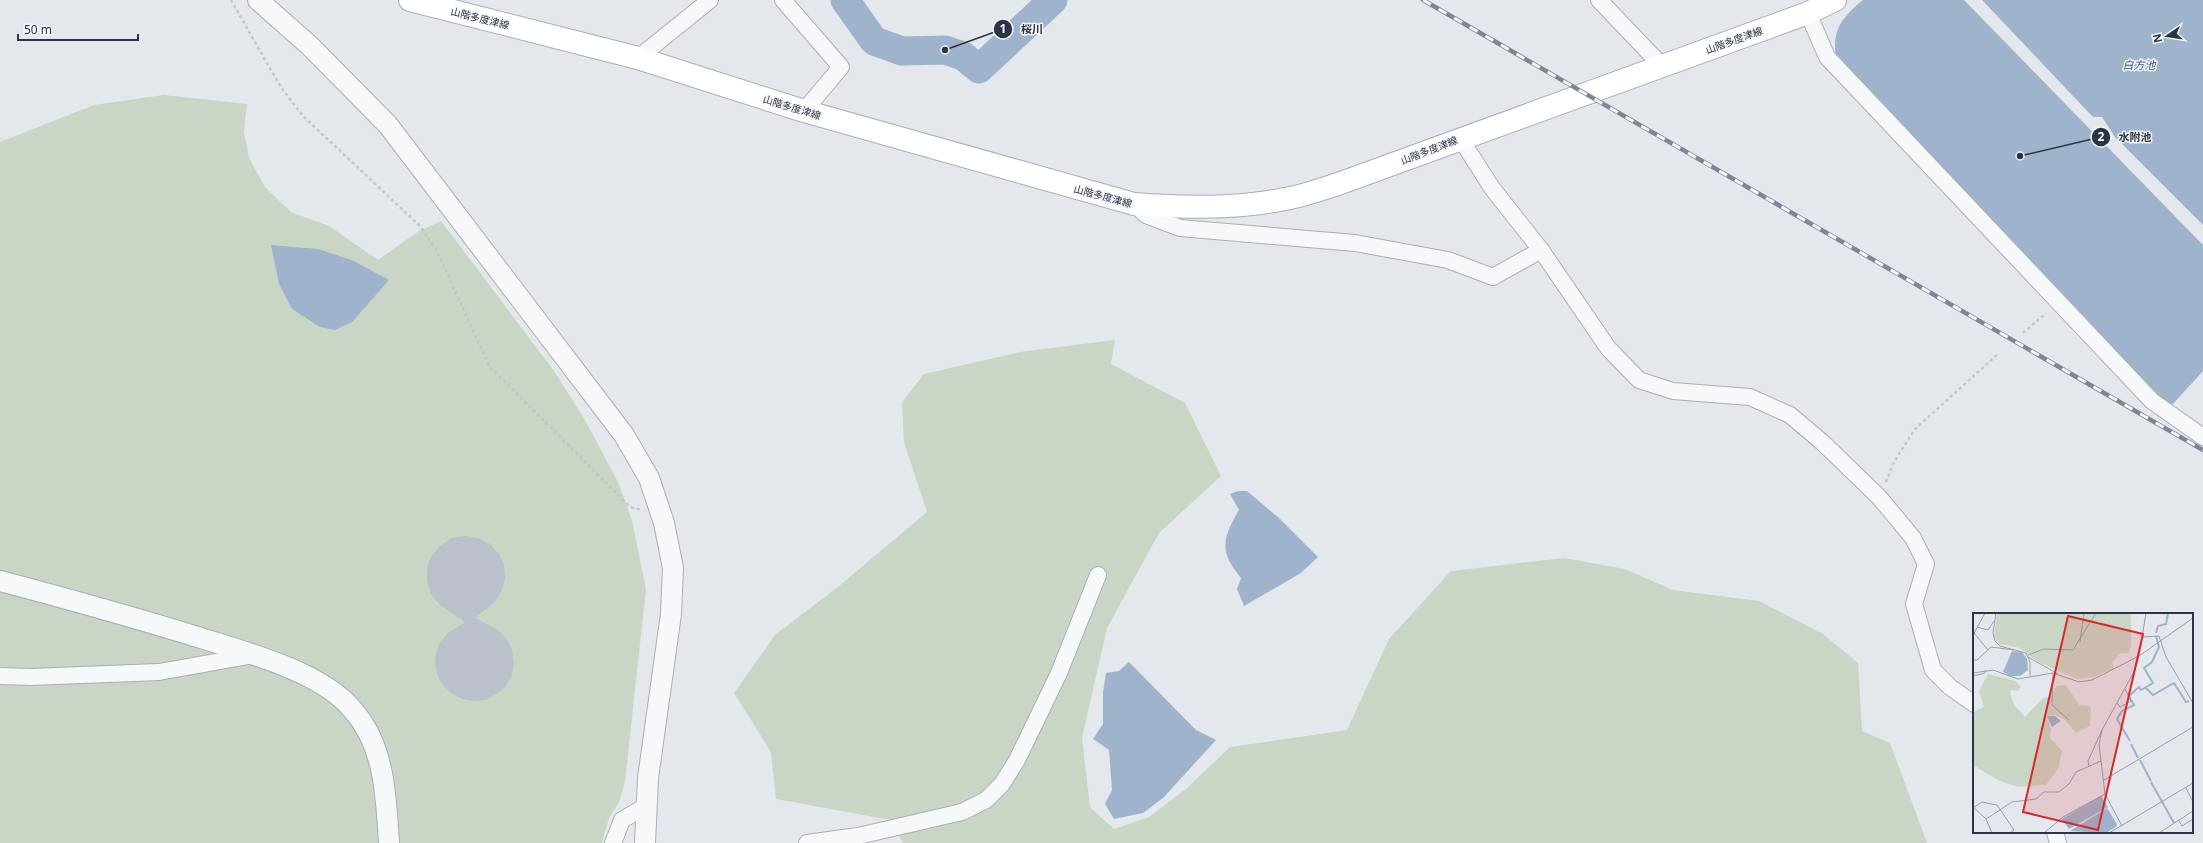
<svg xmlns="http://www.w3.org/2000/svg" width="2203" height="843" viewBox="0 0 2203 843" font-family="'Noto Sans','Noto Sans JP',sans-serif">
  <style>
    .green { fill: #c9d6c5 }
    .water { fill: #9fb4cc }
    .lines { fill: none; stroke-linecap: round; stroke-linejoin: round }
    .river { stroke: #9fb4cc; stroke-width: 29 }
    .building { fill: #bbc0ca }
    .minor-casing { stroke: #a9aeb7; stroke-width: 18 }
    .tertiary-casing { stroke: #a9aeb7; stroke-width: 22 }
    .secondary-casing { stroke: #a9aeb7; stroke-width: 24 }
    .path { stroke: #c2c5cb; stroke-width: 2.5; stroke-dasharray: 3 3; stroke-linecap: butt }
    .minor { stroke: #f7f8fa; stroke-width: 16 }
    .tertiary { stroke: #f7f8fa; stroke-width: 20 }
    .secondary { stroke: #fff; stroke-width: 22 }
    .rail-casing { stroke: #7d8696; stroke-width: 4.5 }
    .rail { stroke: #f4f6f9; stroke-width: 3; stroke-dasharray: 9; stroke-linecap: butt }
    .labels { text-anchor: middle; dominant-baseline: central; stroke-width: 3; stroke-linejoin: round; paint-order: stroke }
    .street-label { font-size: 10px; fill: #2b3445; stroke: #f4f6f9 }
    .water-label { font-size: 11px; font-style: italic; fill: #34527a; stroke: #f4f6f9 }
    .inset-river { fill: none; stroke: #9fb4cc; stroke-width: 2 }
    .inset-road { fill: none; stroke: #9a9fa9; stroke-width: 1 }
    .view { fill: #d62828; fill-opacity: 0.15; stroke: #d62828; stroke-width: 2 }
    .inset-edge { fill: none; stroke: #2b3445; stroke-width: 2 }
    .leader { fill: none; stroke: #2b3445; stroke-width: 1.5 }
    .callout-dot { fill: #2b3445; stroke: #f4f6f9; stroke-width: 1.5 }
    .mark-label { font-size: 12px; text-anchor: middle; font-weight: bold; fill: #fff }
    .callout-label { font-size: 11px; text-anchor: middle; font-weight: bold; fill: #2b3445; stroke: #f4f6f9; stroke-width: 3; stroke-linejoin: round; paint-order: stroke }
  </style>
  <rect width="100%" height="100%" fill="#e4e7ec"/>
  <g class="green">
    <path d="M164,95L247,104L244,132L249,158L265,187L291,212L329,226L378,260L416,233L441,221L554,371L585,420L618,482L632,520L646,589L625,781L619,802L609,818L602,843H0V142L94,105Z"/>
    <path d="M1115,340L1111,364L1185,403L1221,476L1159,533L1107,628L1082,738L1090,807L1114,829L1149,817L1186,789L1230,747L1347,730L1389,639L1451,571L1564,558L1625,569L1673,590L1759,601L1823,634L1858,663L1862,731L1890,743L1927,843H903L891,820L776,799L771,752L734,693L775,635L839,586L927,512L904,442L902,402L924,374L1020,352Z"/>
  </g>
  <g class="water">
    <path d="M1863,0H1964L2203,245V371L2171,406L2158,401L1838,66C1830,35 1838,20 1863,0Z"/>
    <path d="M1982,0H2203V225L2115,137L2102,117H2093Z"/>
    <path d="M271,245L318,249L354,261L389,280L352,322L335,330L320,327L292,309L279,284Z"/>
    <path d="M1238,491H1247L1279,518L1318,557L1301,573L1244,606L1237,589L1241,578C1219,551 1222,539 1239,510L1230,494Z"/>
    <path d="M1129,662L1196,730L1216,740L1163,798L1143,813L1114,819L1105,804L1112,790L1109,750L1093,739L1103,724V692L1106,673L1119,671Z"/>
  </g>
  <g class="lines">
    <path class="river" d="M845,0L874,41L902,51L945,50L963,56L979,69L1053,0"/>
  </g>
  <path class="building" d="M465,536L478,538L490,544L499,554L504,565L505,578L502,590L496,601L475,618L498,630L507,639L512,650L514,663L512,675L506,686L497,694L486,700L474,701L462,699L451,693L441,683L436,670L435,657L439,644L448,633L465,622L439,604L431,594L427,581V567L432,555L441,545L452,538Z"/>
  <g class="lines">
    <g class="minor-casing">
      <g id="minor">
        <path d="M783,0L841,67L804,111"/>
        <path d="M1599,0L1662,66"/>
        <path d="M1808,13L1827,57L2152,401L2203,437"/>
        <path d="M638,58L710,0"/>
        <path d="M1460,138L1492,188L1541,250L1608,348L1639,380L1673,391L1750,397L1790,415L1822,442L1879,497L1913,538L1926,564L1914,604L1933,670L1950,687L1974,704"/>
        <path d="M1134,204L1146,215L1180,228L1355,243L1448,260L1493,277L1541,250"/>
        <path d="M0,676L31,677L159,672L254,655"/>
        <path d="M2055,832L2058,843"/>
        <path d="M613,843L622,820L646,806"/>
        <path d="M807,843L858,836L962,812L986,800L1002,784L1017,760L1059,673L1098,575"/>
      </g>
    </g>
    <g class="tertiary-casing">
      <g id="tertiary">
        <path d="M258,0L310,46L388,125L624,435L649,478L664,523L673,568L671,614L648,778L645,843"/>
        <path d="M0,581C68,599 136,618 204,639C249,653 321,672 352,709C385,745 386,797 389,843"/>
      </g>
    </g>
    <g class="secondary-casing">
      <path id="secondary" d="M410,0L638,58L804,111L1134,204C1186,208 1239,209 1290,198C1306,195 1322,189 1338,184L1808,13L1835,0"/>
    </g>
    <g class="path">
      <path d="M231,0L280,86L303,116L420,226L437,251L489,366L630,507L642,510"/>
      <path d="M2023,333L2046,313"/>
      <path d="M1886,482L1894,462L1915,429L1998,354"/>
    </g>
    <use href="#minor" class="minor"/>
    <use href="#tertiary" class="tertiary"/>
    <use href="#secondary" class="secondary"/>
    <g class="rail-casing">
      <path id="rail" d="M1423,0L2203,450"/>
    </g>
    <use href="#rail" class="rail"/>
  </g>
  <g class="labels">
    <g class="street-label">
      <text transform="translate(480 18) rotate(14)">山階多度津線</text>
      <text transform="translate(1734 40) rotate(-20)">山階多度津線</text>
      <text transform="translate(792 107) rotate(17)">山階多度津線</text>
      <text transform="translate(1429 150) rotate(-21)">山階多度津線</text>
      <text transform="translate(1103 196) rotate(15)">山階多度津線</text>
    </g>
    <g class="water-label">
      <text x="2139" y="64">白方池</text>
    </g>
  </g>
  <g transform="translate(1973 613)">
    <rect width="220" height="220" fill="#e4e7ec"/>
    <path d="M24,0H158V33L156,40H148L139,49L141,55L121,64L104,66L65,49L47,35L27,31L21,24ZM15,61L42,68L48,74L45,78L38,77L37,80L41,92L52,104L69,86L79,83L83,73L93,72L106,92L116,93L118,95L117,113L103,120L91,106L82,102L73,103L78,115L77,125L89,138L86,154L73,172L45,174L27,168L0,152V99L11,94L6,78Z" fill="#c9d6c5"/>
    <path d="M39,38L49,39L54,46L55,57L47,63H37L30,59ZM74,103H82L88,108L79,114ZM128,183L135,194L96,216L89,206ZM134,195L144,211L143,214L133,220L97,218Z" fill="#9fb4cc"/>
    <path class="inset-river" d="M183,20L185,13L193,11L195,0M173,75L180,82L201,70L213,89L216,88M157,128L144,106L149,98L161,92L156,83L166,74L168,77L180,70L171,55L179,49L186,34L183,23M158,131L165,145M167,147L178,168M178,169L201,210"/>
    <path class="inset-road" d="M23,0L20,20L22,28L27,33L53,40L57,49V63M4,14L15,17L21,8M1,20L15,37M0,22L12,0M170,24L186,23L193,44L220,90M107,29L111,0M55,42L71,36L100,37L123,0M55,44L85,61M0,47H4L18,34L41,37M0,60L20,57L45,66L80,60L106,69L119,67L166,43L173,0M80,60L79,92L96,107M0,63L12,60L13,57M144,90L147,94L158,88L152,76M116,153L115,148L129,117M131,167L220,114M213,175L220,189M0,194L13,206L19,220M0,195L9,189L24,192L41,217L37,220M13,206L39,189L63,186L71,179H86L96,171L103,159L128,148M206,208L209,213L220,206M149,213L132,181L126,131L129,117L162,57L166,43L220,5M71,220L90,204L132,181M136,220L220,170M186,220L220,198"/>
    <path class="view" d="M95,3L170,21L125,217L50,199Z"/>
    <rect width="220" height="220" class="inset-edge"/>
  </g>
  <path class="leader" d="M945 50L1003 29M2020 156L2101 137"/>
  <g class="callout-dot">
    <circle cx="945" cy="50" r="4"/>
    <circle cx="2020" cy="156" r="4"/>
    <circle cx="1003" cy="29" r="10"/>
    <circle cx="2101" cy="137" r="10"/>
  </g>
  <g class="mark-label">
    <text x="1003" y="33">1</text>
    <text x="2101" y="141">2</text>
  </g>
  <g class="callout-label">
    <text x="1032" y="33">桜川</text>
    <text x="2135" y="141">水附池</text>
  </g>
  <g transform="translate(2167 36) rotate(257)" stroke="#f4f6f9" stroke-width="3" paint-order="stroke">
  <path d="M0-3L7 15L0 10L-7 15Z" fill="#2b3445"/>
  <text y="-6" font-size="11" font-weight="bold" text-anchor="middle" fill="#2b3445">N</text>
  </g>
  <path d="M18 34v6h120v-6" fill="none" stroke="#2b3445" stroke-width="2"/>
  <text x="24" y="34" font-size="12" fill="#2b3445" stroke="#f4f6f9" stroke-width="3" paint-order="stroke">50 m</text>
</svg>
